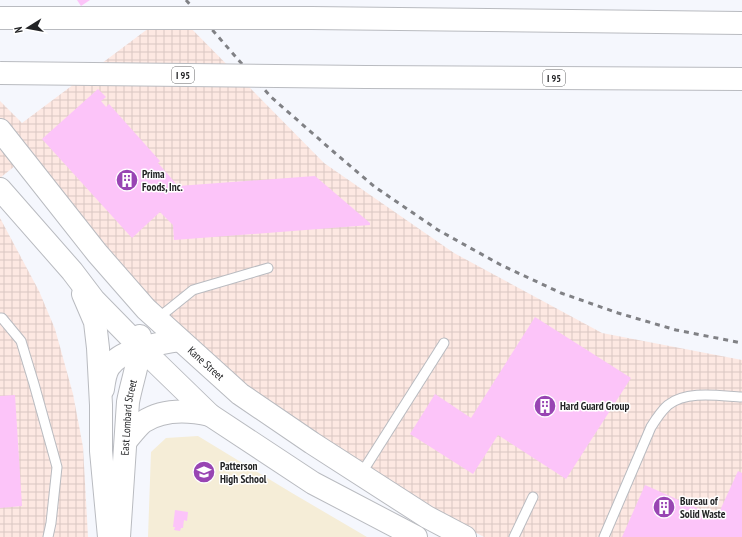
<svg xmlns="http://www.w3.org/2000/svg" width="742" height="537" viewBox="0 0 742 537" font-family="'PT Sans Narrow',sans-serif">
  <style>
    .industrial { fill: url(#industrial-grid) }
    .education { fill: #f5edd7 }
    .building { fill: #fcc4f9 }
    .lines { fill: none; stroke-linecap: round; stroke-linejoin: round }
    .lane-casing { stroke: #b9bbc0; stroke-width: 11 }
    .secondary-casing { stroke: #b9bbc0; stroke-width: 24 }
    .highway-casing { stroke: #b9bbc0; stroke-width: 24 }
    .lane { stroke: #fff; stroke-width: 9 }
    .secondary { stroke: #fff; stroke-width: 22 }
    .highway { stroke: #fff; stroke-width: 22 }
    .rail { stroke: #808185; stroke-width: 3; stroke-dasharray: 5 5; stroke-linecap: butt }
    .highway-bridge-casing { stroke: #b9bbc0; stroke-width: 24; stroke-linecap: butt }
    .highway-bridge { stroke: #fff; stroke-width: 22 }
    .labels { text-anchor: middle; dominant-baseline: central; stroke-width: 3; stroke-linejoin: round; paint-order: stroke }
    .shield { fill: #fff; stroke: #646566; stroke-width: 1 }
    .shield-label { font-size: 10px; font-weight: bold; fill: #222325 }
    .poi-label { font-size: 11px; font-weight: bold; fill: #222325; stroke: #fff; text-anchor: start }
    .street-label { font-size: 11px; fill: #222325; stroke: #fff }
  </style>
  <defs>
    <pattern id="industrial-grid" width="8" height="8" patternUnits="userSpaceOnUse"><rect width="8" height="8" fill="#fde8e2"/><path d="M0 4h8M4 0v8" fill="none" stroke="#d9c7c2"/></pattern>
  </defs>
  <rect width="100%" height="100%" fill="#f5f7fd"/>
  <g class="industrial">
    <path d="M173,10L324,163L454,253L602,333L742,360V537H484L442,515L247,390L176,325L126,273L31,153L0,178V101L22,123Z"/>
    <path d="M0,218L39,291L55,329L73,394L83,447L88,537H0Z"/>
  </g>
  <path class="education" d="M198,436L292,493L367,537H148L151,452L166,438Z"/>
  <g class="building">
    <path d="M77,0H90L81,6Z"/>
    <path d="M98,89L106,97L101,101L106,107L109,104L160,161L158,163L178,186L315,176L370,223V225L174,240L173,225L160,212L132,238L42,139Z"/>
    <path d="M535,317L631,378L566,479L498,435L473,474L410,434L435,394L471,418Z"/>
    <path d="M15,395L22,506L0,508V396Z"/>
    <path d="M738,471L742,473V537H622L645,485L717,517Z"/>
    <path d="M175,510L188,512L187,521L184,520L183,528H181L180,531L174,530L175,527H173Z"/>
  </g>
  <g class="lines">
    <g class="lane-casing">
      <g id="lane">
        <path d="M0,318H2L21,341L34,384L57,467L51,523L48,537"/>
        <path d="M157,319L193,290L268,268"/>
        <path d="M361,474L444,343"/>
        <path d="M514,537L533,497"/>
        <path d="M604,537L651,427C656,419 661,411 668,405C687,390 720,396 742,397"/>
      </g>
    </g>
    <g class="secondary-casing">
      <g id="secondary">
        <path id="s1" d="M0,130L97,253L146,309L240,394L312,443L427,517L465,537"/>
        <path d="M0,189L72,271L94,300L141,348L210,415L313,483L416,537"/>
        <path d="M83,294L95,322L98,348L101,405V451L109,537"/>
        <path d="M103,389C104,382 105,373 109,367C122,348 158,344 179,340"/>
        <path d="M126,441C131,435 137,427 143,422C163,409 188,410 210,415"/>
        <path id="s2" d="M119,537L128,402C132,380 141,358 140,336"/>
      </g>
    </g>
    <g class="highway-casing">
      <g id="highway">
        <path d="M311,18L742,23"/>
        <path d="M366,77L742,79"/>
      </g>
    </g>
    <use href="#lane" class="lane"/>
    <use href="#secondary" class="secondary"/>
    <use href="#highway" class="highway"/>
    <path class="rail" d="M186,0L271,97L335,153L375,187L438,230L501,265L561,293L618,313L676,330L742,343"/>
    <g class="highway-bridge-casing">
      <g id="highway-bridge">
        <path d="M0,18H311"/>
        <path d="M0,73L366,77"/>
      </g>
    </g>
    <use href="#highway-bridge" class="highway-bridge"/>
  </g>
  <defs>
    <g id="building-disc" transform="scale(1.15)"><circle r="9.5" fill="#9845b3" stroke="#fff"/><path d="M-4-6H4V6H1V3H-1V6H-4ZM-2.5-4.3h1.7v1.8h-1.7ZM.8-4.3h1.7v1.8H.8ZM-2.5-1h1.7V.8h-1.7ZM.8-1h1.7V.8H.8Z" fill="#fff"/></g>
    <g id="school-disc" transform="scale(1.15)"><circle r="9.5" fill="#9845b3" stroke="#fff"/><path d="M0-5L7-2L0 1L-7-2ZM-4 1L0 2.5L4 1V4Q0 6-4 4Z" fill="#fff"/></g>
  </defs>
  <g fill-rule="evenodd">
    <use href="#building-disc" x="127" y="180"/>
    <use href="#building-disc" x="545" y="406"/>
    <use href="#school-disc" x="204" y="472"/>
    <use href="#building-disc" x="664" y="507"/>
  </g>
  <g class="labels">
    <g class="shield">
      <rect x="172" y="67" width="22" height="16" rx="3"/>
      <rect x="543" y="70" width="22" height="16" rx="3"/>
    </g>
    <g class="shield-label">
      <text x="183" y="75">I 95</text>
      <text x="554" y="78">I 95</text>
    </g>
    <g class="poi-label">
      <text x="142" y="174">Prima<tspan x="142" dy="13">Foods, Inc.</tspan></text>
      <text x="560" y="406">Hard Guard Group</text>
      <text x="220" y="466">Patterson<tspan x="220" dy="13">High School</tspan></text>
      <text x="680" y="501">Bureau of<tspan x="680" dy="13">Solid Waste</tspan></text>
    </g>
    <g class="street-label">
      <text stroke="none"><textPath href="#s1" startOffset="312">Kane Street</textPath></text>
      <text stroke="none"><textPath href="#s2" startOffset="120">East Lombard Street</textPath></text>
    </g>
  </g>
  <g transform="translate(28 28) rotate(259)" stroke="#ffffff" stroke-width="3" paint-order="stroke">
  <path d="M0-3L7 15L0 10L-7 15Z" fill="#222325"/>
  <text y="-6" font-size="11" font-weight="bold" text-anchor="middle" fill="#222325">N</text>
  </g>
</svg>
